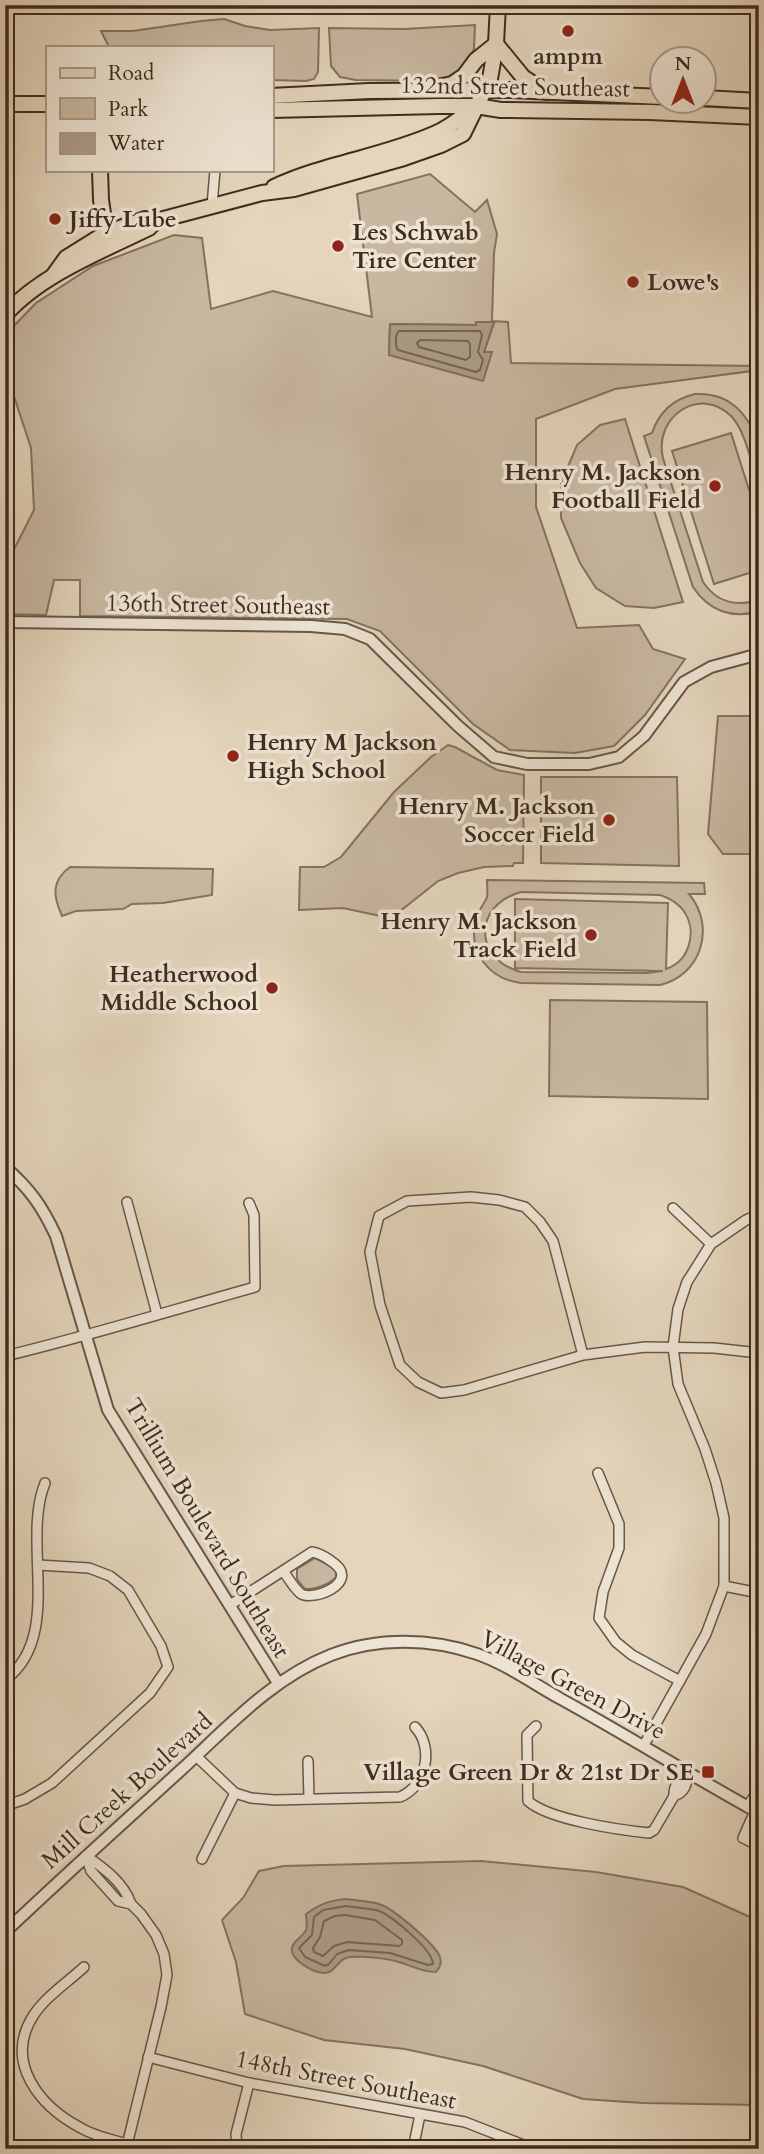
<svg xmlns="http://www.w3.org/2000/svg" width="764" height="2154" viewBox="0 0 764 2154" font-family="Cardo,serif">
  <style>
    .green { fill: #c8b8a1; stroke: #847260; stroke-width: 2; fill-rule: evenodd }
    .water { fill: #ac9c87; stroke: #816f5d; stroke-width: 2 }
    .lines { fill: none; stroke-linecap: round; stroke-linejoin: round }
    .shore { stroke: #766453; stroke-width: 2 }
    .minor-casing { stroke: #695646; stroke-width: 12 }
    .tertiary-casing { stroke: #695646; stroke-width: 14 }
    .primary-casing { stroke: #402c1f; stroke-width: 18 }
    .minor { stroke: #ede4d3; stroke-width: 9 }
    .tertiary { stroke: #ede4d3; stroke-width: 10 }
    .primary { stroke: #e4d5bc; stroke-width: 14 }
    .poi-dot { fill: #8f2418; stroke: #ede4d3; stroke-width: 2.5 }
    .labels { text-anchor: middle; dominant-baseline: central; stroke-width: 7; stroke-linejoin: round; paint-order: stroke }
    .poi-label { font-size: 24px; font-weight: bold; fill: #402c1f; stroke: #ede4d3; text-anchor: end }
    .street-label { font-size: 24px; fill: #402c1f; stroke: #ede4d3 }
  </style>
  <rect width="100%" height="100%" fill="#e4d5bc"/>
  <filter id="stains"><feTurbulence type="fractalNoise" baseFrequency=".00286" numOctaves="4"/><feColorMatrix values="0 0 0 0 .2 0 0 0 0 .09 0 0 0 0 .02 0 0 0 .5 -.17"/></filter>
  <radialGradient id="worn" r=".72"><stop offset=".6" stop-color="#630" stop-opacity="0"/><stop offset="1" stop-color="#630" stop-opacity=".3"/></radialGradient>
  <g class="green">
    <path d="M224,19L245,26L270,30L319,28L318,72L314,79L306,81L271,80V47H109L101,31H133L201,21Z"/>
    <path d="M475,25L474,49L467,64L456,75L439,81L356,80L340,77L331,66L329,28L404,29Z"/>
    <path d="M430,174L475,212L487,200L497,234L494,253L492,321L508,322L511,363L759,366V370L615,389L536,419V507L577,628L639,625L653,649L685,659L645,715L614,746L575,753L510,750L473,724L380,631L347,619L80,616V580H54L46,615L5,614V567L34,510L31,448L5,369V335L36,303L93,266L174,235L202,238L211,309L273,291L372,317L357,194ZM477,322L494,323L484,352H492L389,355L390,324L476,325Z"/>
    <path d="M695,394C730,392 751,415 758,448C761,460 759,475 759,487C752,467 746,431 731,416C700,385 653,417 663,458L703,582C716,602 737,608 759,599V611C732,620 708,610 693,587L644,436L652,433C659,412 673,399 695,394Z"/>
    <path d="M625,419L683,602L654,608L625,606L596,588L580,563L561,518V483L577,445L600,425Z"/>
    <path d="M731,433L759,521V570L714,584L672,451Z"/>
    <path d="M718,716H759V854H723L708,834Z"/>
    <path d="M448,745L455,747L497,770L524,775L523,863H514L513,866L484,867L458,873L438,881L399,912L385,917L343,908L299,910L300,867H324L341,857L394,792L431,757Z"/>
    <path d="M541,777H677L679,866L541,863Z"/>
    <path d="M70,867L213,869L212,895L163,903L132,904L123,909L76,911L62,916C53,896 51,881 70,867Z"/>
    <path d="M487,880L704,883L705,894H689C716,926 702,975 660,985L521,983C489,979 469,953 475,921C477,912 484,905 487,897C488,892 487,885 487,880ZM521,892L660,895C669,898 677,902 683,910C698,930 690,961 666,969L668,903L515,899V968L663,971L647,973L521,972C473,959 473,905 521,892Z"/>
    <path d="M550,1000L707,1002L708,1099L549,1096Z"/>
    <path d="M315,1558L333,1567L336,1570V1577C330,1584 315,1590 305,1589L297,1579V1569Z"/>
    <path d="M481,1861L596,1872L683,1887L759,1921V2105L643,2103L583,2099L483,2066L405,2049L324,2040L245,2014L236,1962L222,1920L243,1898L259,1871L284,1866Z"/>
  </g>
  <g class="water">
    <path d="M476,322H494L484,352H492L483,381L389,355L390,324L476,325Z"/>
    <path d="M347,1899C357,1901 369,1901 379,1904C393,1908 435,1944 440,1957C442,1964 440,1967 436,1972C422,1972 412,1966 399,1962C385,1958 364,1956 350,1957C337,1958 336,1974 323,1973C313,1972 295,1962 292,1952C290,1941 303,1938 306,1930C308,1924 306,1919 306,1914C320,1904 330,1900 347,1899Z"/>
  </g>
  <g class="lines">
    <g class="shore">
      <path d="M399,331H480L482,335L478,352L483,360L480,370L476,372L398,350C395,346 395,334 399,331Z"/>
      <path d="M420,340L468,341L470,344V357L466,360L419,347L417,343Z"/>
      <path d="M346,1906C356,1908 369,1908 379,1911C392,1916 433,1950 433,1964L428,1965L390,1953L349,1950L337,1954L329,1964L325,1966L305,1957L299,1948L312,1935L314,1917L323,1910Z"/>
      <path d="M345,1915L375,1920L402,1940V1944L399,1946L347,1942L334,1946L323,1956L314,1952L313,1948L320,1937L324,1921L335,1916Z"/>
    </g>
    <g class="minor-casing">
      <g id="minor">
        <path d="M212,206L215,170"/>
        <path d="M127,1202L157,1314"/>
        <path d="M673,1208L711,1244L746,1220L759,1214"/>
        <path d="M583,1355L553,1241L540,1222L525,1207L499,1200L471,1197L407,1201L379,1216L370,1252L380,1305L400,1365L418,1382L441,1393L464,1390L583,1355L645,1347L714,1348L759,1353"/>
        <path d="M5,1356C89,1336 172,1310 255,1287L254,1215L249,1203"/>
        <path d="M598,1473L619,1524V1548L603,1592L599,1618L616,1642L632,1655L680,1681"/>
        <path d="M724,1586L759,1593"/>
        <path d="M230,1605L312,1552C320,1553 325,1557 331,1561C364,1582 311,1603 300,1593C293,1587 288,1577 283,1571"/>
        <path d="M5,1680C64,1636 21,1542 45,1483"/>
        <path d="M536,1726L527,1735L528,1801C549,1820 620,1830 649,1833L654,1830L674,1796C673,1786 680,1778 688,1772"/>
        <path d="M644,1745L706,1634L724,1586V1518L716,1483L705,1449L678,1384L673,1347L678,1309L687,1282L711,1244"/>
        <path d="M196,1756L235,1793L251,1798L275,1800L400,1797C427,1786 434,1747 415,1727"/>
        <path d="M308,1761L309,1799"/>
        <path d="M674,1796C686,1792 687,1783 688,1772"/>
        <path d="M5,1806L25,1799L52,1783L150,1693L168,1667L161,1646L128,1590L110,1576L89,1568L38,1565"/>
        <path d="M747,1807L759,1789"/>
        <path d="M755,1811L743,1838L759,1846"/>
        <path d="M86,1856L91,1871L118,1901L131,1904L141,1914L156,1935L164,1954L167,1975L161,2007L126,2149"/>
        <path d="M86,1856C104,1868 124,1883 131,1904"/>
        <path d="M202,1859L235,1793"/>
        <path d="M84,1967C68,1982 45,1997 33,2016C4,2062 39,2106 81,2128C94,2136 111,2139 126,2144"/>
        <path d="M148,2057L249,2083L465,2122L534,2149"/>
        <path d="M237,2149L236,2134L249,2083"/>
        <path d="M413,2149L420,2115"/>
      </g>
    </g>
    <g class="tertiary-casing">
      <g id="tertiary">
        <path d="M5,622L311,626L345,629L370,639L458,726L494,757L527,764H589L619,757L644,736L684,682L711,667L759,654"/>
        <path d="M5,1167C30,1189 42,1206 56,1236L108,1410L278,1683"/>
        <path d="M5,1932C63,1877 122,1824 181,1770C227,1728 272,1678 331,1655C377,1637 431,1638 477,1654C506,1664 534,1684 561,1699C628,1736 692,1776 759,1813"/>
      </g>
    </g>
    <g class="primary-casing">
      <g id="primary">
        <path d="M496,44L523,77L546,92"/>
        <path d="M437,87L452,84L464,76L476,60L496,44"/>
        <path d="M271,96L369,91L510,90L662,97"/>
        <path d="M704,98L759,101"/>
        <path d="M5,104H47"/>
        <path d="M271,110L439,106H476L501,110L650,112L759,117"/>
        <path d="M100,170L101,200L106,233"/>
        <path d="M274,187C325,163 382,157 434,134C449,128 462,117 475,107"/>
        <path d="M53,276L66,258L106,233L145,219L156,221L262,193L294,189L404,158L441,145L463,134L490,79L496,44L498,5"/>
        <path d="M5,315C40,275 102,251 149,228L156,221"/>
      </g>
    </g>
    <use href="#minor" class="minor"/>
    <use href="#tertiary" class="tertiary"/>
    <use href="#primary" class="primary"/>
  </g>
  <g class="poi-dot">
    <circle cx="568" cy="31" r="7"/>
    <circle cx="55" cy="219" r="7"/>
    <circle cx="338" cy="246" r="7"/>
    <circle cx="633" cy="282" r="7"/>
    <circle cx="715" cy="486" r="7"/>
    <circle cx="233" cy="756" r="7"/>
    <circle cx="609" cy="820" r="7"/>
    <circle cx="591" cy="935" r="7"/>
    <circle cx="272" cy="988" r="7"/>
    <rect x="701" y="1765" width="14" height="14" rx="3.5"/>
  </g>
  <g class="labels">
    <g class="poi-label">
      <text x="568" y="56" text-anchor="middle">ampm</text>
      <text x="69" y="219" text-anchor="start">Jiffy Lube</text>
      <text x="352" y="232" text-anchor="start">Les Schwab<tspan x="352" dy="28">Tire Center</tspan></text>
      <text x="647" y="282" text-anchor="start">Lowe's</text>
      <text x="701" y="472">Henry M. Jackson<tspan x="701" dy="28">Football Field</tspan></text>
      <text x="247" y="742" text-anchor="start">Henry M Jackson<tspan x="247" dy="28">High School</tspan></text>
      <text x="595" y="806">Henry M. Jackson<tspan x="595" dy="28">Soccer Field</tspan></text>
      <text x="577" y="921">Henry M. Jackson<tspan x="577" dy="28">Track Field</tspan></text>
      <text x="258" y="974">Heatherwood<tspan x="258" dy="28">Middle School</tspan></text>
      <text x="694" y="1772">Village Green Dr &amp; 21st Dr SE</text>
    </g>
    <g class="street-label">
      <text transform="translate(515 87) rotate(1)">132nd Street Southeast</text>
      <text transform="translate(218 605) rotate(1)">136th Street Southeast</text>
      <text transform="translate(207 1528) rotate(59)">Trillium Boulevard Southeast</text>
      <text transform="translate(573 1685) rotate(28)">Village Green Drive</text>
      <text transform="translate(127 1791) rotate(-42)">Mill Creek Boulevard</text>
      <text transform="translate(346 2080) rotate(11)">148th Street Southeast</text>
    </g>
  </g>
  <rect width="764" height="2154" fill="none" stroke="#e4d5bc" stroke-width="28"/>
  <rect x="7" y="7" width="750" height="2140" fill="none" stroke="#402c1f" stroke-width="3.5"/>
  <rect x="14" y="14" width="736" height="2126" fill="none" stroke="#402c1f" stroke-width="2"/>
  <rect x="46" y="46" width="228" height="126" fill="#ede4d3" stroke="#a89a8b" stroke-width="2"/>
  <rect x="60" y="68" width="35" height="10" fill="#e4d5bc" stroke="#a89a8b" stroke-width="2"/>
  <text x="108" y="80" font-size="21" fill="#402c1f">Road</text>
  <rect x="60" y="98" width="35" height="21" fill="#c8b8a1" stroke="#a89a8b" stroke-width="2"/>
  <text x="108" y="116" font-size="21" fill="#402c1f">Park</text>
  <rect x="60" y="133" width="35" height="21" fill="#ac9c87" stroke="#a89a8b" stroke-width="2"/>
  <text x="108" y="150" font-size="21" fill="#402c1f">Water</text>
  <g transform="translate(683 80)"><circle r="33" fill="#ede4d3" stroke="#a89a8b" stroke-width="2"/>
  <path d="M0-5L12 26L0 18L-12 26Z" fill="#8f2418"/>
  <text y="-10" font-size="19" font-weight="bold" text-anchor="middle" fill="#402c1f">N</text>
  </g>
  <rect width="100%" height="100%" filter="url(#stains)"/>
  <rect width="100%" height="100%" fill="url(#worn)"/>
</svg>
